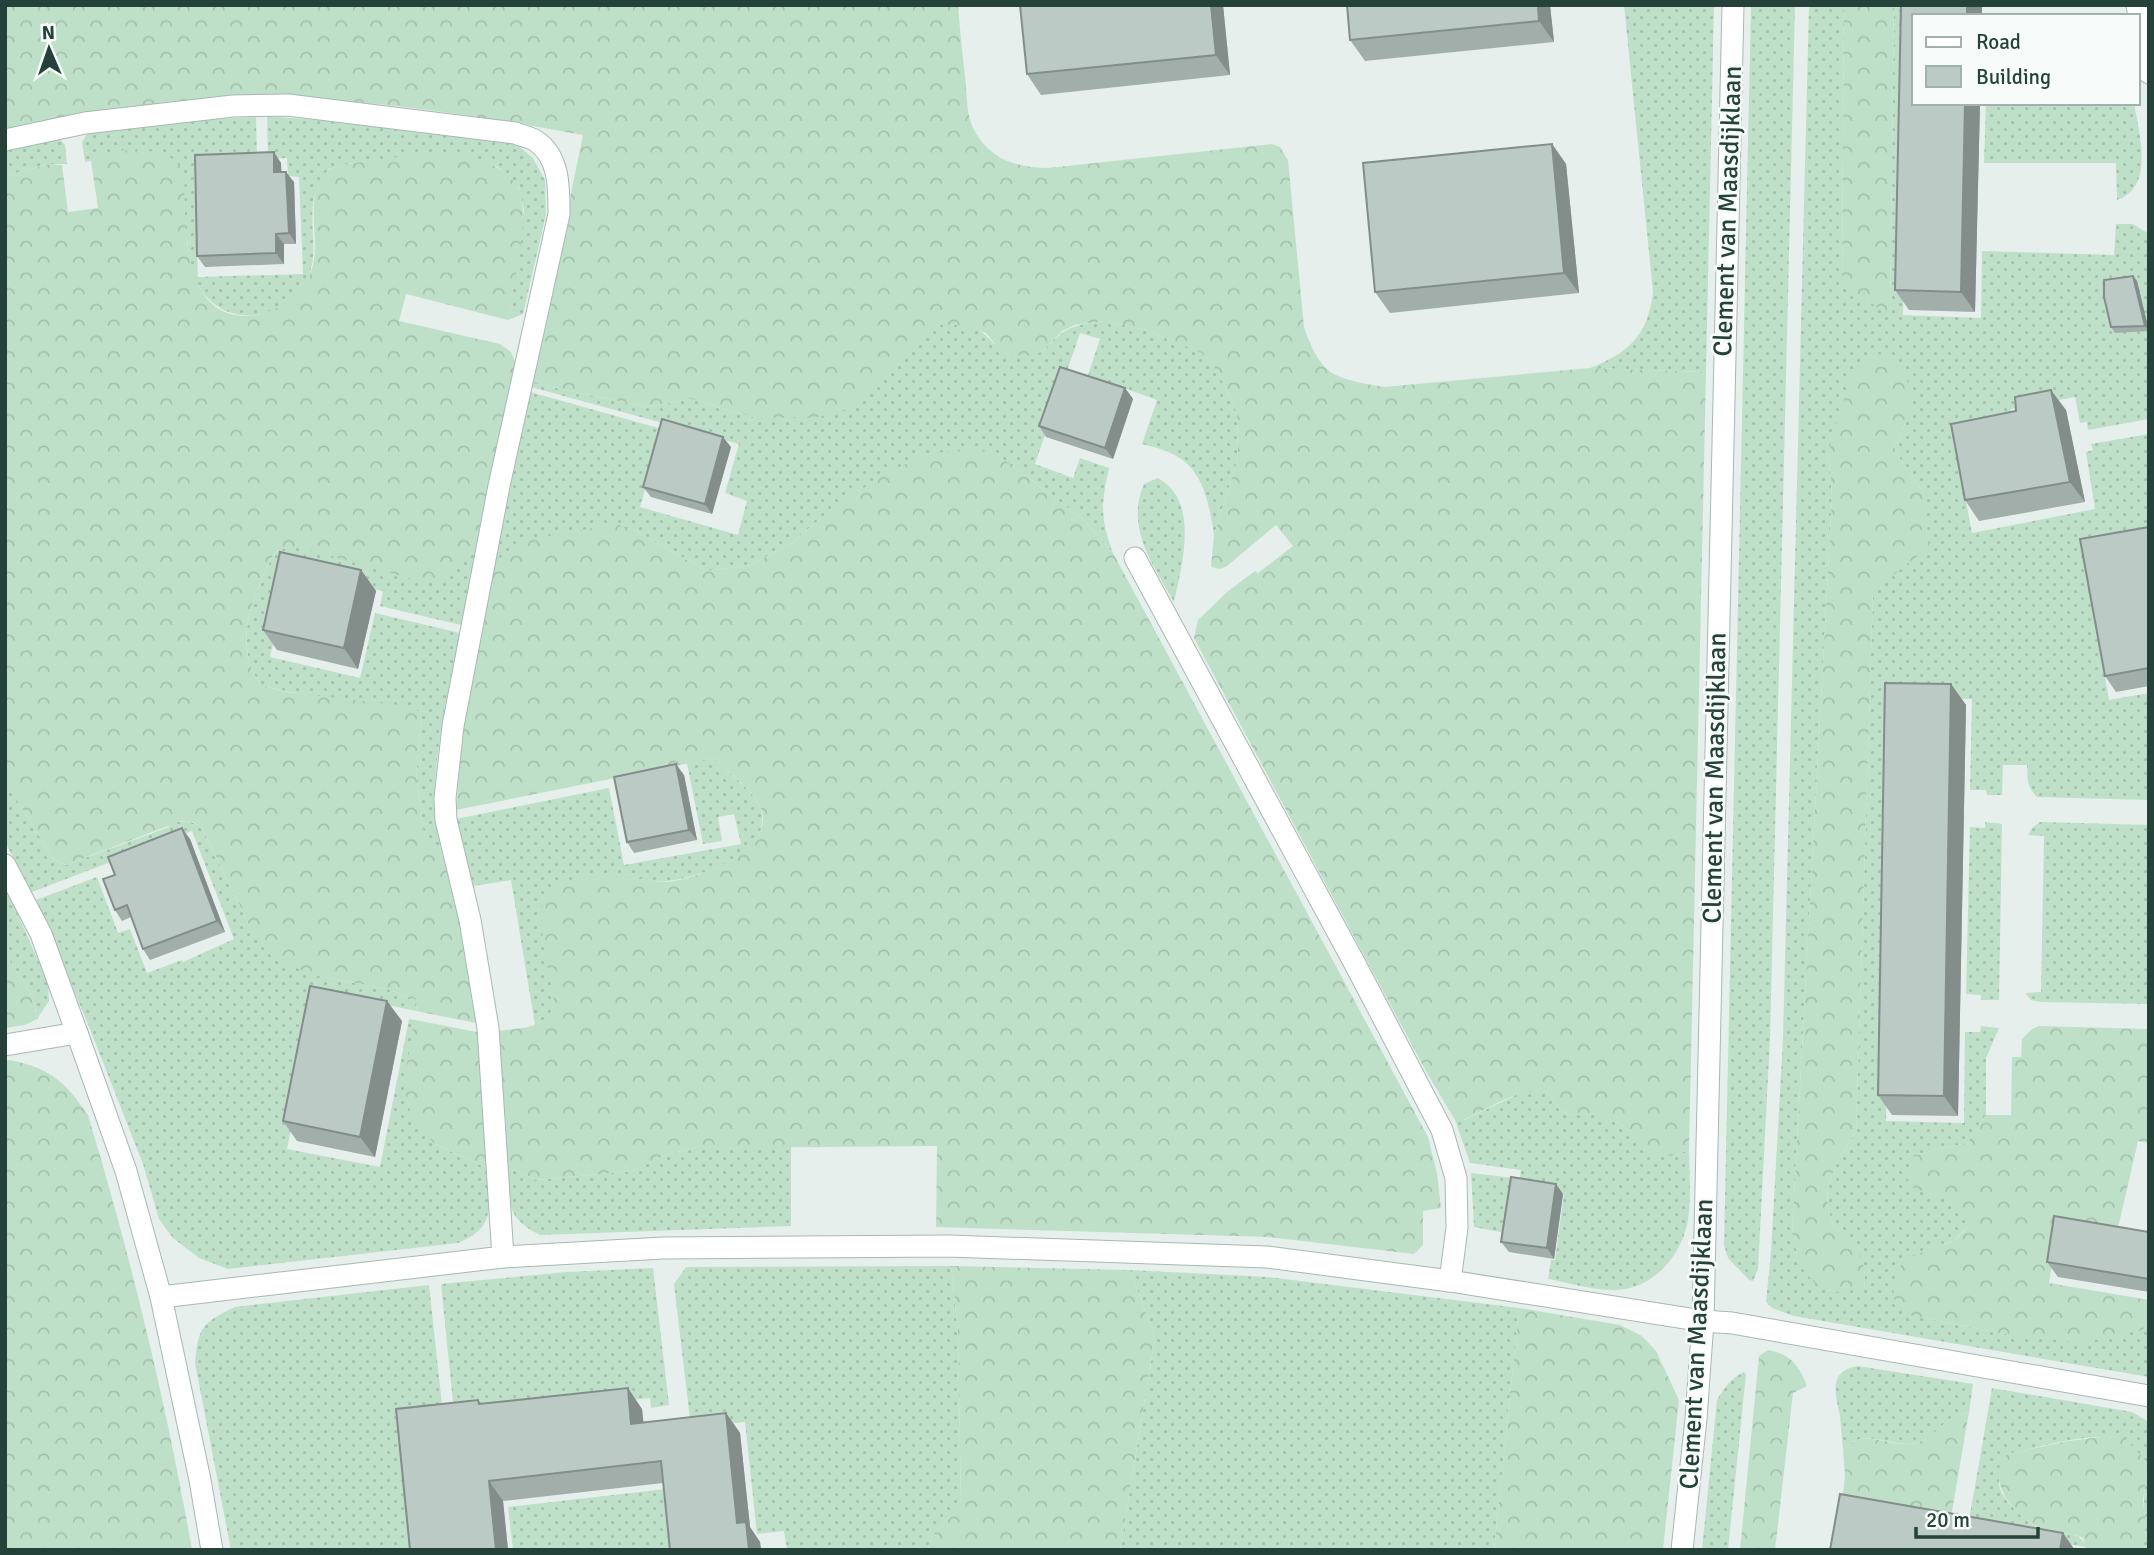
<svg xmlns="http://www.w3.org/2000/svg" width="2154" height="1555" viewBox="0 0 2154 1555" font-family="Signika,sans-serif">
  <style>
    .grass { fill: url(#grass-dots); fill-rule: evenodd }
    .forest { fill: url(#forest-crowns) }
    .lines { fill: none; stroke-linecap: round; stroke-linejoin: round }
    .lane-casing { stroke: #a8b8b2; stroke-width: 23 }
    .street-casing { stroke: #a8b8b2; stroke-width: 23 }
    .lane { stroke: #fff; stroke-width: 21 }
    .street { stroke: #fff; stroke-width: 21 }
    .wall { fill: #a1aea9 }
    .shaded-wall { fill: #838d89 }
    .building { fill: #bbcac4; stroke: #838d89; stroke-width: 2 }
    .labels { text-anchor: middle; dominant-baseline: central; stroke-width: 5; stroke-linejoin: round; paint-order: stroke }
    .street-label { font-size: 26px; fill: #24423a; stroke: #f7fbf9 }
  </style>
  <defs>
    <pattern id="grass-dots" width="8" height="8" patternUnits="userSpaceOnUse" patternTransform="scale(1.75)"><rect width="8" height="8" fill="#bfe0c8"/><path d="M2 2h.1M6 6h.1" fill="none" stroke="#a4c1ad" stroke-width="1.8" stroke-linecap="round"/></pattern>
    <pattern id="forest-crowns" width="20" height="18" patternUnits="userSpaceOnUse" patternTransform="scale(1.75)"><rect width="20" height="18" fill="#bfe0c8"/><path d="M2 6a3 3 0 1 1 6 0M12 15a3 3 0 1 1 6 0" fill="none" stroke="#a4c1ad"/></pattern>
  </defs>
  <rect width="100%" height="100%" fill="#e6efeb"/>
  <g class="grass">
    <path d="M1624,5H1714L1706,372L1590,368C1629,353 1648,335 1653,292Z"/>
    <path d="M1751,5H1795L1770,1039L1758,1269L1753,1281L1749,1280L1728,1258L1724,1245Z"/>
    <path d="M1809,5H1844L1842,283L1890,315L1894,5H1909L1903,315L1981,318L1982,251L2114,255L2116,224H2133L2149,234V419L2088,430L2087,422L2080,423L2075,397L2011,409L2013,425L1954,437L1972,533L2095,509L2086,452L2093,450L2091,444L2149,434V530L2082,549L2109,700L2149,693V800L2037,797C2026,786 2028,779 2027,765H2003L2002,795H1987L1986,790H1970L1972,699L1894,697L1886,1121L1964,1123L1965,1032H1980L1981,1026L1999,1028L1986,1058V1115L1967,1143L1914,1155L1929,1193C1947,1197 1956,1203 1967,1217V1227L1955,1240L1920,1253L1909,1315L2004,1334L2142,1330L2149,1324V1377L1794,1316L1772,1308L1766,1302L1771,1252L1783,1039ZM1907,419L1894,447L1906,470L1924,492L1873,590L1856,1132C1839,1158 1817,1190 1833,1223C1835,1228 1840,1232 1843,1236C1859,1254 1868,1265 1864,1289L1829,1291L1792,1234L1832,496L1828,452Z"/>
    <path d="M1986,103H2134C2140,137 2154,187 2117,200L2116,163H1984Z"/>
    <path d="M267,116L393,126L515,143L533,158L545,180L546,215L523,314L508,320L524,209L519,188L498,167L463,154H437L352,163L329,169C324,178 316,188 314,198C307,234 327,269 291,299C254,329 207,317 192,271C188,261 189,249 187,239L96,156L91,161L85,162L82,142L87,134L177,121L256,117L257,159L194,162L198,277L303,274L299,177L288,176L287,158L268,159Z"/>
    <path d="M59,138L65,145L67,164H49L5,176V150Z"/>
    <path d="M1104,321L1143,329L1203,353L1218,372L1237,413L1238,458L1214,535C1210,508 1204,472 1178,457C1167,450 1154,447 1142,444L1157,400L1088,375L1100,339L1080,333L1035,464L1073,478L1080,458L1109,468C1101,505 1100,517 1113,553L1083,519L994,452L827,513L793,542L751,565L707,571L634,530L495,562L530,392L662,429L640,507L738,535L747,501L725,493L739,444L531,387L532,383L647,407L691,399L756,418L906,352C916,342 926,328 940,325C960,320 983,329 994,344L1042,352C1066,326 1070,326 1104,321Z"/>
    <path d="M1158,478C1200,501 1182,565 1174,602C1153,565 1125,527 1144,484Z"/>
    <path d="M287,547H299L439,581L477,548L461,625L380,606L383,591L290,569L270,657L360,678L375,613L460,633C449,687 436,743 434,799C434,819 439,838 443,857L426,844L416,776L421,719L261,686C231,641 253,597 274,553Z"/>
    <path d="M715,758C727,773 757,792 761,810C773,854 701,877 668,881C657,883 642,879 631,878L554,1000C552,1015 548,1018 535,1025L511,880L473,886L456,819L609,788L624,865L741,844L734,814L718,817L722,841L703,844L687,763Z"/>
    <path d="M5,788L12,792L54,860L66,865L169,827V825C182,820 190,819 202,828L253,933L318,976L387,989L417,1000L416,1011L383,1004L318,998L287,1149L380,1167L409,1019L415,1020L413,1036L435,1144L487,1168C490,1203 497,1228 458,1243L228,1269L199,1258L173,1238L159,1219L143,1164L90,1029L36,900L97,877L118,933L130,929L147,973L182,960L183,962L234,939L192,831L32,892L5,842Z"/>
    <path d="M1985,822L2002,824L1999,1000H1981V995L1966,994L1970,827L1985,828Z"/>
    <path d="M2040,822L2149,825V1004L2040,1002L2031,1000L2025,993L2041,992L2044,836L2028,835L2033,827Z"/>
    <path d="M5,885L48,983L49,1001L37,1019L33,996L5,954Z"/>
    <path d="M1535,1089L1547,1091L1559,1109L1568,1114L1596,1115L1619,1123L1655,1153L1671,1156L1689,1150C1689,1172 1692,1203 1687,1225C1679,1258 1653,1288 1617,1290C1595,1291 1570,1283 1548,1279L1551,1260H1555L1564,1194L1519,1186L1521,1170L1470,1163L1455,1120H1464L1516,1095Z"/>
    <path d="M791,1145V1226L540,1235C505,1217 510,1204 508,1168L537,1180L632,1171L668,1154L696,1148Z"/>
    <path d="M1471,1173L1514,1178L1505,1233L1474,1227Z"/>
    <path d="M951,1266L958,1333L961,1508L935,1532L927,1550H787L784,1531L757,1534L745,1422L691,1428L674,1284L686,1267Z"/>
    <path d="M653,1268L669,1405L651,1408L650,1398L499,1414L454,1412L441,1284L567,1272Z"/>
    <path d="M1130,1270L1267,1277L1519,1308L1494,1550H1120L1155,1338Z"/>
    <path d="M429,1285L443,1414L413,1550H231L195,1363C198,1327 202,1323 235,1307Z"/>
    <path d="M1857,1366L1973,1384L1969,1412C1964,1414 1957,1415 1953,1417C1940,1425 1931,1440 1916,1443C1889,1449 1866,1425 1843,1450C1842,1439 1841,1427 1840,1416C1836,1394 1827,1372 1857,1366Z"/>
    <path d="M1744,1372L1746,1374L1728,1550H1702L1717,1400C1724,1388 1731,1378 1744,1372Z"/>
    <path d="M1992,1388L2132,1412L2149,1422V1550H2137C2150,1534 2143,1518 2144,1499C2144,1489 2146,1479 2148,1469L2125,1439C2088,1432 2045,1446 2008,1454C2005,1462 1998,1476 1999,1485C2001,1499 2027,1523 2039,1528C2056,1536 2079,1526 2086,1547L1968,1526Z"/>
    <path d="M666,1489L673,1550H513L508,1507Z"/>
  </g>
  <g class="forest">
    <path d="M5,5H958C960,29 962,53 965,76C967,93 966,115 974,130C990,160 1018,168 1048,168L1272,144L1280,147L1288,160L1304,327C1321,377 1334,378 1384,387L1590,368L1706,372L1689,1150L1671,1156L1655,1154L1619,1123L1595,1115L1568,1114L1559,1109L1547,1091C1519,1087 1488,1109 1463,1120H1455L1427,1073L1194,638L1198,620L1227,592L1255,571L1258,573L1293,546L1276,525L1227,566L1220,569L1211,567L1214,535L1238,458L1237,413L1218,372L1202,353L1143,329L1104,321L1075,325L1062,331L1042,352L1028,356L1003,354L986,333L961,325H940L923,335L881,382L851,408L819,417L756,418L691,399L647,407L532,383L583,135C508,121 433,109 357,102C333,100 308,96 283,96C189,95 97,110 5,130Z"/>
    <path d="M1844,5H1894L1890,316L1842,283Z"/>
    <path d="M117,150C142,151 172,147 184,173C186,219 179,318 248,316C271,315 291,301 305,282C329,252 298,199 327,171C338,161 444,151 462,154C482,158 510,171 519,189C531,212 512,292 508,320L406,294L399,321L500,344L511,352L515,362L477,548L439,582L426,583L299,547H287L274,553C253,597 231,641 261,686L293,693L416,707L421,719L416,776L426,843L443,857L453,889L476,1023L416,1011L417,1000L387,989L318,976L274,960L253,933L202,828L193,822L181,821L66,865L54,860L12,792L5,788V176L49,164L62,165L68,212L98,208L91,161L96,156Z"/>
    <path d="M1878,354L1891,355L1913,390L1907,419L1894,447L1906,470L1924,492L1929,547L1873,591L1856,1132C1839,1158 1817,1190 1833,1223C1835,1228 1840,1232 1844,1236C1860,1254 1868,1265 1864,1289C1854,1290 1841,1293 1831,1291C1805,1285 1797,1256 1792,1234L1832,496L1828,452L1849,383L1863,361Z"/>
    <path d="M963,449L994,452L1083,519L1113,553L1428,1137L1437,1173L1441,1208L1423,1211V1245L1414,1254L1268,1237L936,1227L937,1146L696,1148L668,1154L632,1171L537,1180L508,1168L498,1031C523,1027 550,1030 554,1000C550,979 534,911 545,895C552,885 559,883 571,880C596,874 614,876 640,879C648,880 658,882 666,882C698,879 776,851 761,809C755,790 727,773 715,758L456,810L463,727L495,562L524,540L616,524L634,530L707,571L751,565L793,542L827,513L881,476L924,455Z"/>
    <path d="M5,954L33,996L37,1019L25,1025L5,1028Z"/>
    <path d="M415,1020L477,1032L487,1168L435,1144L413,1122L403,1085Z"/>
    <path d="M2039,1026L2149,1029V1143L2138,1141L2118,1228L2060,1218L2049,1283L2149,1300V1324L2142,1330L2081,1343L2004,1334L1909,1315L1896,1307C1887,1270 1901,1259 1935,1247C1941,1245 1950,1243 1956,1239C1960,1236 1964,1231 1967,1227V1217C1950,1196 1937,1196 1913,1188L1905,1175L1914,1155L1967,1143L1986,1115H2011L2012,1057H2021L2022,1039L2032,1029Z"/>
    <path d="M10,1060C52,1069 64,1081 88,1115C131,1258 166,1402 192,1550H5V1061Z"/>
    <path d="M951,1266L1130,1270L1155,1338L1120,1550H927L935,1532L961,1508L958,1333Z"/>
    <path d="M1519,1308L1620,1325L1642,1336L1656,1351L1679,1400L1663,1550H1494Z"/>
    <path d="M1768,1350C1790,1354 1799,1365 1807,1386L1793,1393L1775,1550H1740L1759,1356Z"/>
    <path d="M1969,1412L1950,1523L1842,1504L1845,1475L1843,1450C1866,1425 1889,1450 1916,1443C1931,1440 1940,1425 1953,1417C1957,1415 1964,1414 1969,1412Z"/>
    <path d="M2110,1436L2125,1438L2146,1461L2148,1469L2143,1500L2146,1527L2143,1543L2137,1550H2086L2083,1538C2070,1530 2054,1534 2040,1528C2015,1518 1982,1477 2008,1454L2068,1441Z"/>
  </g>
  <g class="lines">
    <g class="lane-casing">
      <g id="lane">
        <path d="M2137,5L2149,73"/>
        <path d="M5,140L85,123L233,106L288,105L515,133C522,136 530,137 536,141C560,157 559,189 559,214L499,486L453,726L445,798L446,820L470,920L488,1028L503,1257"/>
        <path d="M1135,558L1355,964L1442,1130L1456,1178L1457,1228L1450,1281"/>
        <path d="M5,865L41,934L77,1033L126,1171L161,1297L503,1257L663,1248L949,1246L1267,1257L1450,1281L1703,1321L1732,1323L2149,1396"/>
        <path d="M5,1045L77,1033"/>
        <path d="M161,1297L200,1480L212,1550"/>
      </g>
    </g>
    <g class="street-casing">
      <path id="street" d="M1682,1550L1696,1419L1703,1321L1733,5"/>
    </g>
    <use href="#lane" class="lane"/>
    <use href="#street" class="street"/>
  </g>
  <g class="wall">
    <path d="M1223,5L1230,75L1041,95L1027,74Z"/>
    <path d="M1347,5H1550L1554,42L1365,61L1350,40Z"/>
    <path d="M1901,5H1982V16H1914V103H1980L1975,312L1909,310L1895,290Z"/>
    <path d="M1552,144L1566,164L1579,293L1390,313L1375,292Z"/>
    <path d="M281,163V172L294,182L296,244H284V264L205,267L197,256Z"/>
    <path d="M2133,276L2137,281L2149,331L2115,333L2111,327Z"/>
    <path d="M1125,388L1133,399L1113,459L1046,437L1039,426Z"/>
    <path d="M2066,410L2085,502L1979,521L1965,500Z"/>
    <path d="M731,447L712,514L651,497L643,487Z"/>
    <path d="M2149,527V686L2116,692L2105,676Z"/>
    <path d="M361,570L376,591L358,669L277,650L263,630Z"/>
    <path d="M1951,684L1966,705L1958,1116L1892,1115L1878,1095Z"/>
    <path d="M684,775L697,840L634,853L627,842Z"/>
    <path d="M190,839L225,932L150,960L143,949L131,917L122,921L115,910V875Z"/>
    <path d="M402,1021L375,1157L297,1141L283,1121Z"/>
    <path d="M1563,1194L1554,1259L1509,1252L1501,1242Z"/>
    <path d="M2149,1232V1292L2058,1277L2047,1262Z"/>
    <path d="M478,1400L482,1404L642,1409L643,1422L726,1413L740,1433L750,1527L760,1542L761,1550H670L663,1483L503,1501L508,1550H410Z"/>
  </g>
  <g class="shaded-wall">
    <path d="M1211,5H1223L1230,75L1216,55Z"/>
    <path d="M1538,5H1550L1554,42L1539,21Z"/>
    <rect x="1967" y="5" width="15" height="11"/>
    <path d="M1965,103H1980L1975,312L1961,292Z"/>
    <path d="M1552,144L1566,164L1579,293L1564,273Z"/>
    <path d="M274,152L281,163L282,183L274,172Z"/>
    <path d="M286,172L294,182L296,244L289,233Z"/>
    <path d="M276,234L284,244V264L276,253Z"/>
    <path d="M2133,276L2137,281L2149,331L2145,326Z"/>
    <path d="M1125,388L1133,399L1113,459L1105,448Z"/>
    <path d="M2051,390L2066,410L2085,502L2070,482Z"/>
    <path d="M723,437L731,447L712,514L705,504Z"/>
    <path d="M361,570L376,591L358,669L344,648Z"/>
    <path d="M1951,684L1966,705L1958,1116L1944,1096Z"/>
    <path d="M676,764L684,775L697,840L689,830Z"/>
    <path d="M182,828L190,839L225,932L217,921Z"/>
    <path d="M387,1001L402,1021L375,1157L360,1137Z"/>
    <path d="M1556,1184L1563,1194L1554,1259L1547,1248Z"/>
    <path d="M628,1388L642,1409L646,1444L631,1424Z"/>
    <path d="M726,1413L740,1433L750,1527L760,1542L761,1550H749L737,1523Z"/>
    <path d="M489,1481L503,1501L508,1550H496Z"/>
    <path d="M2063,1533L2075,1550H2060Z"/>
  </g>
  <g class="building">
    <path d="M1020,5H1211L1216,55L1027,74Z"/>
    <path d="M1347,5H1538L1539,21L1350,40Z"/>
    <path d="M1901,5H1967V16H1914V103H1965L1961,292L1895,290Z"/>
    <path d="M1552,144L1564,273L1375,292L1363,163Z"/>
    <path d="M274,152V172H286L289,233L276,234V253L197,256L195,155Z"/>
    <path d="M2133,276L2145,326L2111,327L2104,297V280Z"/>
    <path d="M1060,367L1125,388L1105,448L1039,426Z"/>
    <path d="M2051,390L2070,482L1965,500L1951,424L2016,411L2015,397Z"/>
    <path d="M662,419L723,437L705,504L643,487Z"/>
    <path d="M2149,527V668L2105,676L2080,539Z"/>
    <path d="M280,552L361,570L344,648L263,630Z"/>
    <path d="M1885,683L1951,684L1944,1096L1878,1095Z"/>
    <path d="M676,764L689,830L627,842L614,777Z"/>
    <path d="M182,828L217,921L143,949L127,905L115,910L103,879L115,875L108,857Z"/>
    <path d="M310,986L387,1001L360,1137L283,1121Z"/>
    <path d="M1511,1177L1556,1184L1547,1248L1501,1242Z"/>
    <path d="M2054,1216L2149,1232V1279L2047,1262Z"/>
    <path d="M628,1388L631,1424L726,1413L737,1523L746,1522L749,1550H670L661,1461L489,1481L496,1550H410L396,1409L478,1400L479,1404Z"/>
    <path d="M1840,1494L2063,1533L2060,1550H1830Z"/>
  </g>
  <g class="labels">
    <g class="street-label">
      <text transform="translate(1728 211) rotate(-88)">Clement van Maasdijklaan</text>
      <text transform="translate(1715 778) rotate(-89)">Clement van Maasdijklaan</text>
      <text transform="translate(1697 1344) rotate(-87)">Clement van Maasdijklaan</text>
    </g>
  </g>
  <rect width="2154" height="1555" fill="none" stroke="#24423a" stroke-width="14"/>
  <rect x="1912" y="14" width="228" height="91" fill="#f7fbf9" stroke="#a3b1ad" stroke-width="2"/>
  <rect x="1926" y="37" width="35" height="10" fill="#ffffff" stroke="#a3b1ad" stroke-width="2"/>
  <text x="1976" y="49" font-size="21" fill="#24423a">Road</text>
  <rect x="1926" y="66" width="35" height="21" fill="#bbcac4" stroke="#a3b1ad" stroke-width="2"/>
  <text x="1976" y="84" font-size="21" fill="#24423a">Building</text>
  <g transform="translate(49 49) rotate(358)" stroke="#f7fbf9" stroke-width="5" paint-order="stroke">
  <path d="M0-5L12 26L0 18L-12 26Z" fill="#24423a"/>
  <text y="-10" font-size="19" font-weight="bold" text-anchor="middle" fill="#24423a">N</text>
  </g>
  <path d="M1916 1527v10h122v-10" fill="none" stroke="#24423a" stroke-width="3.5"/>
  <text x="1926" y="1527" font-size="21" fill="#24423a" stroke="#f7fbf9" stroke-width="5" paint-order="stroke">20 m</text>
</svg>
